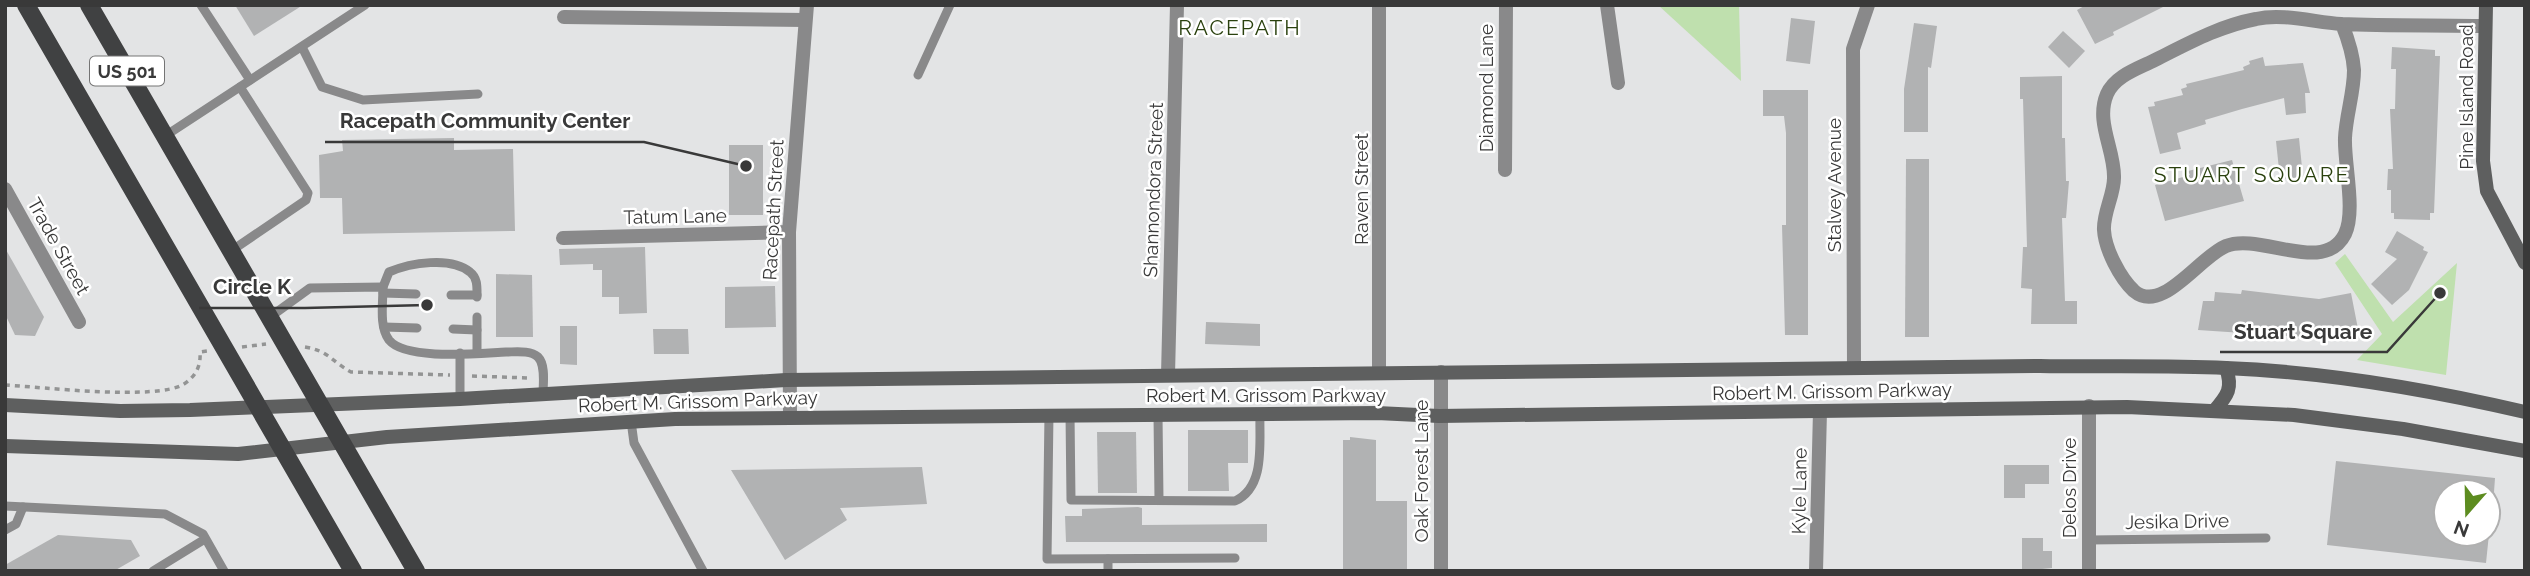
<svg xmlns="http://www.w3.org/2000/svg" width="2530" height="576" viewBox="0 0 2530 576" font-family="Raleway,sans-serif">
  <style>
    .green { fill: #bfe0ae }
    .building { fill: #b1b2b3 }
    .lines { fill: none; stroke-linecap: round; stroke-linejoin: round }
    .path { stroke: #939494; stroke-width: 3.5; stroke-dasharray: 5 5; stroke-linecap: butt }
    .lane { stroke: #89898a; stroke-width: 9 }
    .street { stroke: #89898a; stroke-width: 14 }
    .secondary { stroke: #5e5f5f; stroke-width: 14 }
    .primary { stroke: #404142; stroke-width: 18 }
    .labels { text-anchor: middle; dominant-baseline: central; stroke-width: 5; stroke-linejoin: round; paint-order: stroke }
    .shield { fill: #fff; stroke: #747474; stroke-width: 2 }
    .shield-label { font-size: 18px; font-weight: bold; fill: #393939 }
    .street-label { font-size: 19px; fill: #393939; stroke: #fff }
    .neighbourhood-label { font-size: 21px; letter-spacing: 2px; fill: #2a410e; stroke: #fff }
    .leader { fill: none; stroke: #393939; stroke-width: 2.5 }
    .callout-dot { fill: #393939; stroke: #fff; stroke-width: 2.5 }
    .callout-label { font-size: 21px; text-anchor: middle; font-weight: bold; fill: #393939; stroke: #fff; stroke-width: 5; stroke-linejoin: round; paint-order: stroke }
  </style>
  <rect width="100%" height="100%" fill="#e3e4e5"/>
  <g class="green">
    <path d="M1658,5H1739L1741,81Z"/>
    <path d="M2345,254L2393,322L2457,263L2446,375L2357,360L2382,334L2335,263Z"/>
  </g>
  <g class="building">
    <path d="M235,5H303L254,36Z"/>
    <path d="M2086,5H2167L2113,32L2114,35L2095,44L2077,10Z"/>
    <path d="M1791,18L1815,21L1810,64L1786,61Z"/>
    <path d="M1914,23L1937,26L1931,68L1928,67V132H1904V89Z"/>
    <path d="M2063,31L2085,51L2069,68L2048,47Z"/>
    <path d="M2392,47L2435,50V56H2440L2434,213H2430V220L2394,219V213H2391V190H2387L2388,169H2393L2390,109H2395L2396,69H2391Z"/>
    <path d="M2263,57L2265,66L2303,63L2310,93H2305L2306,113L2286,115L2284,98L2242,109L2205,120L2206,124L2177,133L2181,149L2160,154L2148,107L2155,106L2154,102L2183,95L2181,89L2187,87L2186,84L2244,70L2243,67L2250,64L2249,61Z"/>
    <path d="M2062,76V138H2065L2066,181H2069L2066,218H2062L2065,301H2077V324H2031L2032,289L2021,288L2023,247H2027L2023,99H2020V77Z"/>
    <path d="M1763,90H1808V335H1785L1782,225H1786V133L1784,116H1763Z"/>
    <path d="M454,138V150L513,149L515,231L343,234L342,198H320L319,155L343,151L342,140Z"/>
    <path d="M2299,138L2303,177L2280,179L2276,141Z"/>
    <rect x="729" y="145" width="34" height="70"/>
    <path d="M1906,159H1929V337H1905Z"/>
    <path d="M2232,160L2244,201L2165,221L2155,185L2190,175L2188,171Z"/>
    <path d="M2397,231L2424,247L2423,250L2428,252L2409,290L2392,305L2371,284L2397,259L2385,252Z"/>
    <path d="M645,247L647,313L619,314V297H602V270H593V264L560,265L559,249Z"/>
    <path d="M5,248L44,317L35,336L15,335L5,314Z"/>
    <path d="M496,274L532,275L533,337H496Z"/>
    <path d="M775,286L776,327L725,328V287Z"/>
    <path d="M2242,290L2319,299L2351,293L2359,334L2349,335L2350,340L2198,330L2203,301H2214L2215,292L2241,294Z"/>
    <path d="M1206,322L1260,324V346L1205,344Z"/>
    <path d="M560,326H577V365L560,364Z"/>
    <path d="M653,329H688L689,354H654Z"/>
    <path d="M1188,430H1248V463H1228L1229,491H1188Z"/>
    <path d="M1097,432H1136L1137,493H1098Z"/>
    <path d="M1350,437L1376,440V501H1407V571H1343V440H1350Z"/>
    <path d="M2336,461L2495,478L2494,492H2446V534H2489L2486,563L2327,545Z"/>
    <path d="M2004,465H2049V484H2025V498H2004Z"/>
    <path d="M922,467L927,504L840,508L847,520L785,560L731,470Z"/>
    <path d="M1138,507L1142,508V525L1267,524V542H1066L1065,516H1082V509Z"/>
    <path d="M58,535L131,540L140,556L114,571H5V565Z"/>
    <path d="M2022,538H2043V551H2052V568L2022,571Z"/>
  </g>
  <g class="lines">
    <g class="path">
      <path d="M242,347L266,344"/>
      <path d="M305,347C329,351 331,361 351,372L450,375"/>
      <path d="M472,376L530,378"/>
      <path d="M5,385C42,387 157,401 184,384C196,376 201,366 200,352L207,351"/>
    </g>
    <g class="lane">
      <path d="M201,5L250,80"/>
      <path d="M302,47L322,87L363,100L478,94"/>
      <path d="M918,75L950,5"/>
      <path d="M165,136L365,5"/>
      <path d="M231,251L306,200L308,193L240,87"/>
      <path d="M383,287L389,272C410,263 451,256 470,272C478,278 477,288 477,297"/>
      <path d="M383,293L416,294"/>
      <path d="M451,295H477"/>
      <path d="M270,317L310,288L383,287C383,303 379,327 389,340C406,361 481,353 506,352C516,352 530,350 538,357C546,365 543,384 543,394"/>
      <path d="M384,327L417,328"/>
      <path d="M453,329L477,330"/>
      <path d="M460,353V399"/>
      <path d="M477,353V317"/>
      <path d="M1049,414L1047,559L1235,558"/>
      <path d="M1070,414L1071,500L1235,501C1266,487 1259,443 1260,414"/>
      <path d="M1158,415L1159,500"/>
      <path d="M631,421L634,443L703,571"/>
      <path d="M5,506L165,514L203,534L224,571"/>
      <path d="M5,530L16,524L23,507"/>
      <path d="M2089,540L2266,538"/>
      <path d="M1108,559V571"/>
      <path d="M153,571L205,539"/>
    </g>
    <g class="street">
      <path d="M1379,5V373"/>
      <path d="M1607,5L1618,83"/>
      <path d="M564,17L805,20"/>
      <path d="M2342,24C2348,39 2353,53 2354,70C2354,93 2346,115 2345,138C2344,164 2356,211 2345,234C2324,276 2260,232 2226,246C2199,257 2162,315 2134,291C2120,278 2105,249 2104,230C2103,213 2114,195 2114,178C2115,150 2095,122 2107,94C2115,76 2137,69 2153,61C2187,44 2219,26 2256,19C2282,13 2314,22 2341,24C2388,26 2436,25 2484,26"/>
      <path d="M1505,170L1506,5"/>
      <path d="M5,189L79,322"/>
      <path d="M563,238L789,232"/>
      <path d="M1854,367L1853,49L1868,5"/>
      <path d="M1168,375L1177,5"/>
      <path d="M2089,406V571"/>
      <path d="M790,416L789,232L807,5"/>
      <path d="M1441,571V372"/>
      <path d="M1816,571L1820,411"/>
    </g>
    <g class="secondary">
      <path d="M2486,5L2483,161L2487,191L2525,263"/>
      <path d="M5,405L120,411L190,410L460,399L786,380L2040,366C2101,367 2164,365 2226,368C2326,372 2427,389 2525,412"/>
      <path d="M2214,411C2228,395 2233,388 2226,368"/>
      <path d="M5,446L238,454L387,437L675,419L1377,413L1439,416L2127,407L2294,415L2403,429L2525,451"/>
    </g>
    <g class="primary">
      <path d="M26,5L353,571"/>
      <path d="M89,5L416,571"/>
    </g>
  </g>
  <g class="labels">
    <rect class="shield" x="90" y="56.5" width="74" height="29" rx="5"/>
    <g class="shield-label">
      <text x="127" y="71">US 501</text>
    </g>
    <g class="street-label">
      <text transform="translate(1486 88) rotate(-90)">Diamond Lane</text>
      <text transform="translate(2466 97) rotate(-90)">Pine Island Road</text>
      <text transform="translate(1834 185) rotate(-90)">Stalvey Avenue</text>
      <text transform="translate(1361 189) rotate(-90)">Raven Street</text>
      <text transform="translate(1153 190) rotate(-88)">Shannondora Street</text>
      <text transform="translate(773 210) rotate(-87)">Racepath Street</text>
      <text transform="translate(675 216) rotate(-1)">Tatum Lane</text>
      <text transform="translate(59 246) rotate(61)">Trade Street</text>
      <text transform="translate(1832 391) rotate(-1)">Robert M. Grissom Parkway</text>
      <text x="1266" y="395">Robert M. Grissom Parkway</text>
      <text transform="translate(698 401) rotate(-2)">Robert M. Grissom Parkway</text>
      <text transform="translate(1421 471) rotate(-90)">Oak Forest Lane</text>
      <text transform="translate(2069 488) rotate(-90)">Delos Drive</text>
      <text transform="translate(1799 491) rotate(-89)">Kyle Lane</text>
      <text transform="translate(2177 521) rotate(-1)">Jesika Drive</text>
    </g>
    <g class="neighbourhood-label">
      <text x="1240" y="27">RACEPATH</text>
      <text x="2252" y="174">STUART SQUARE</text>
    </g>
  </g>
  <path class="leader" d="M746 166L644 142H325M427 305L305 308H199M2440 293L2387 352H2220"/>
  <g class="callout-dot">
    <circle cx="746" cy="166" r="7"/>
    <circle cx="427" cy="305" r="7"/>
    <circle cx="2440" cy="293" r="7"/>
  </g>
  <g class="callout-label">
    <text x="485" y="128">Racepath Community Center</text>
    <text x="252" y="294">Circle K</text>
    <text x="2303" y="339">Stuart Square</text>
  </g>
  <rect width="2530" height="576" fill="none" stroke="#393939" stroke-width="14"/>
  <g transform="translate(2467 513) rotate(200)"><circle r="33" fill="#ffffff" stroke="#b0b0b0" stroke-width="2"/>
  <path d="M0-5L12 26L0 18L-12 26Z" fill="#5d8c20"/>
  <text y="-10" font-size="19" font-weight="bold" text-anchor="middle" fill="#393939">N</text>
  </g>
</svg>
